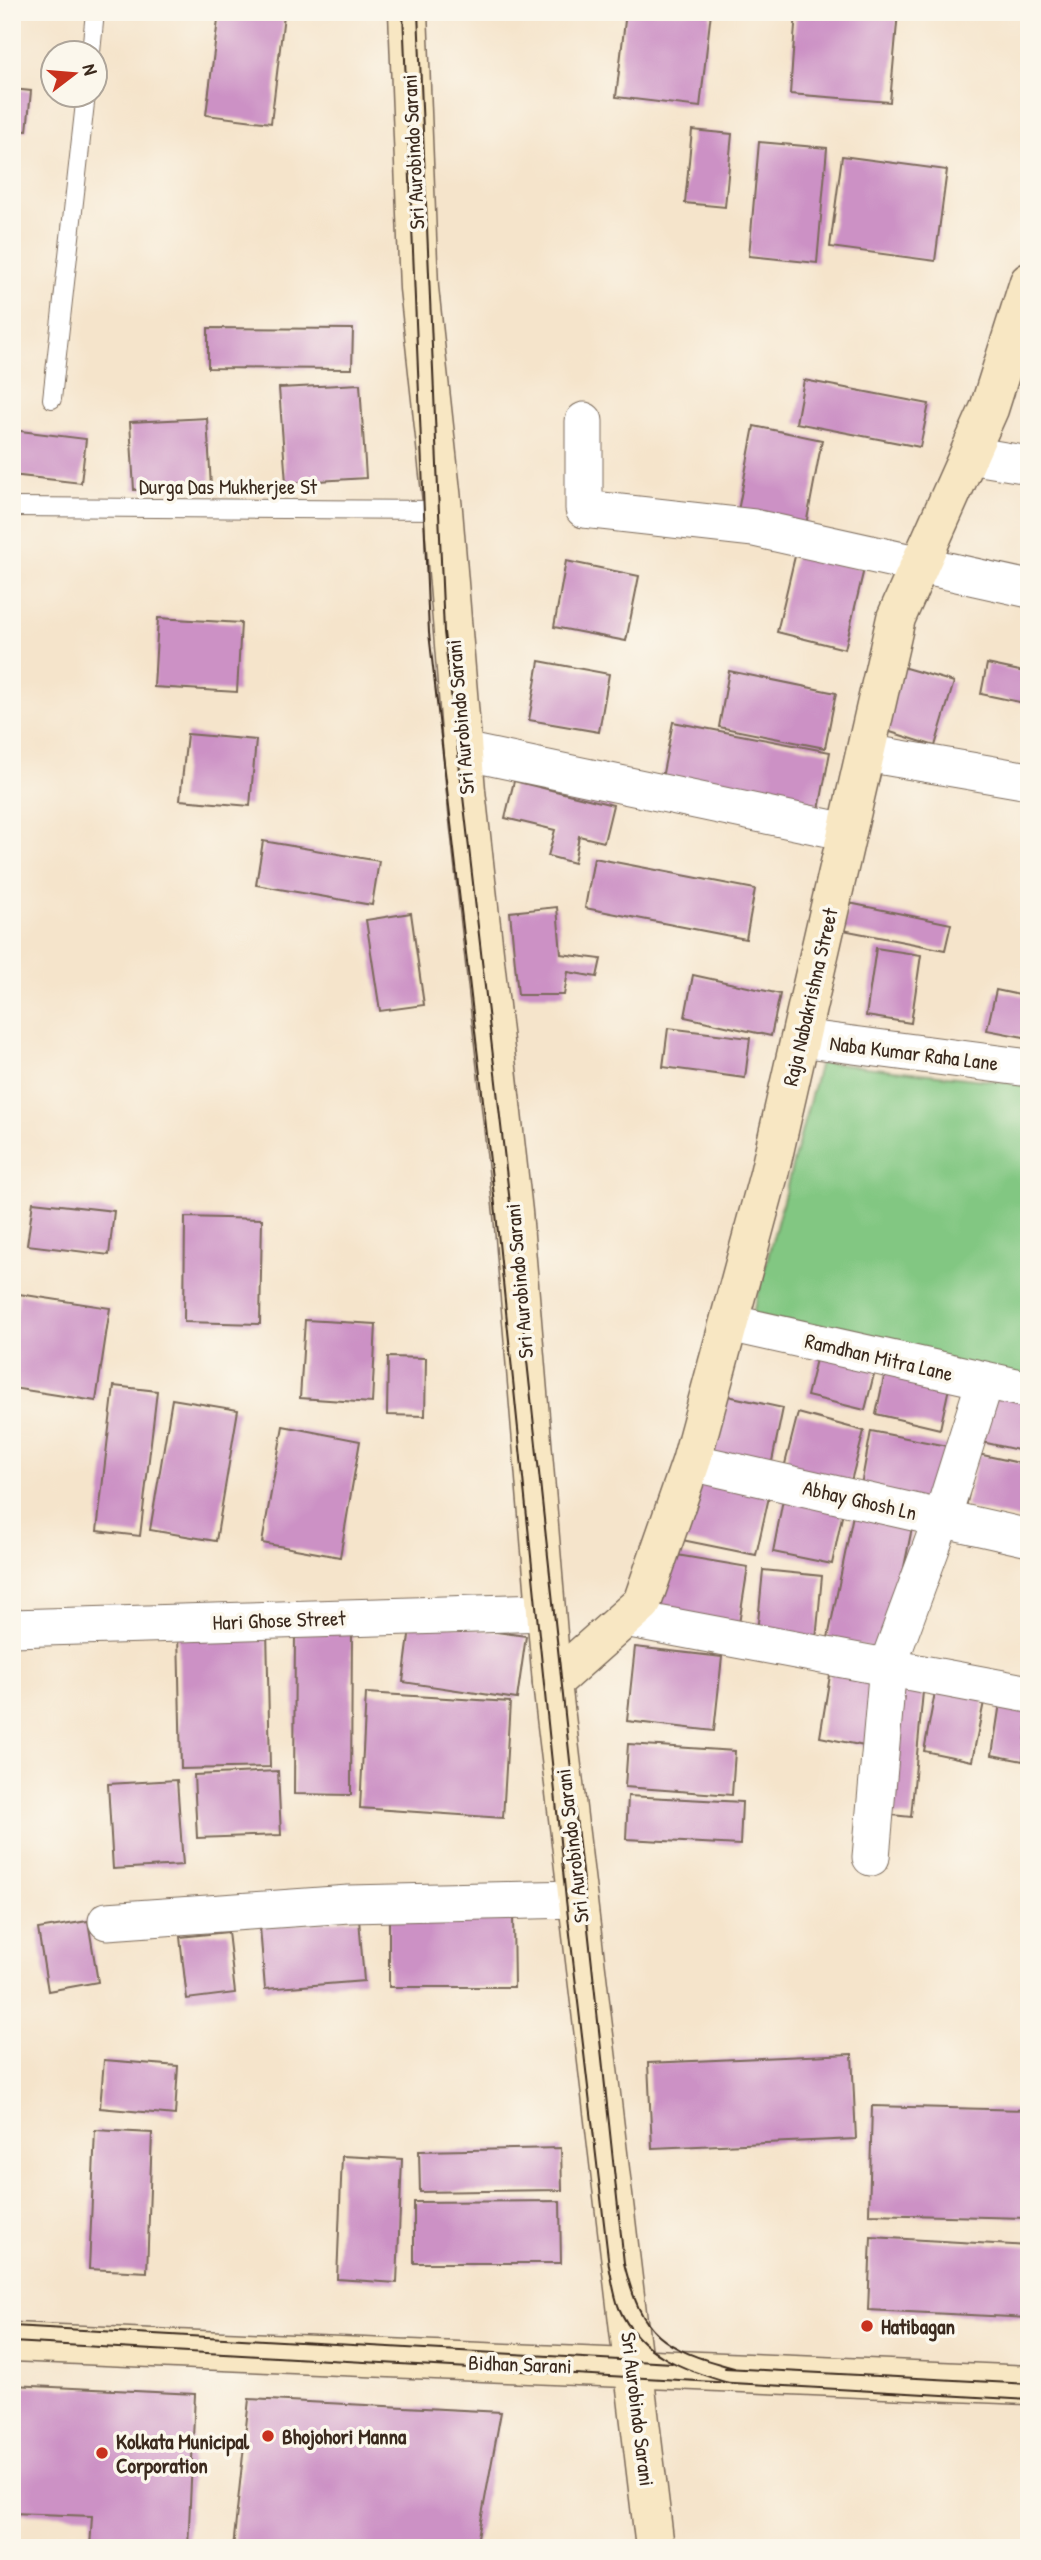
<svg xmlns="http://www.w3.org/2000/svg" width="1041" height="2560" viewBox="0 0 1041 2560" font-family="'Patrick Hand',sans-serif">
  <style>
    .green { fill: #82c782; stroke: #5e7850; stroke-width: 2 }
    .building { fill: #cc91c5 }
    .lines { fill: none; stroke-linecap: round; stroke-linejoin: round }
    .lane-casing { stroke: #7c6b5b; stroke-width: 20 }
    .street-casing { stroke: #7c6b5b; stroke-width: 39 }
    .secondary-casing { stroke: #7c6b5b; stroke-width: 41 }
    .lane { stroke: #fff; stroke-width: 18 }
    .street { stroke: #fff; stroke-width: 37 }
    .secondary { stroke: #f8e7c3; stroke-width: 38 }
    .tram { stroke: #3b2a1e; stroke-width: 2 }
    .poi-dot { fill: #c8321e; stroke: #fbf7ec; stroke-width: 2.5 }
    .labels { text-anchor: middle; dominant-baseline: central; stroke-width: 7; stroke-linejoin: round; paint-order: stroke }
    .street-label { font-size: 21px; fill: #3b2a1e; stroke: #fbf7ec }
    .poi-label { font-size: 21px; font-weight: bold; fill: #3b2a1e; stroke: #fbf7ec; text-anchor: start }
  </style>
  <rect width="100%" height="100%" fill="#fbf7ec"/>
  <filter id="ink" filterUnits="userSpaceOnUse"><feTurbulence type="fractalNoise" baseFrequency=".0143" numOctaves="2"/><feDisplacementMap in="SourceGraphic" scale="14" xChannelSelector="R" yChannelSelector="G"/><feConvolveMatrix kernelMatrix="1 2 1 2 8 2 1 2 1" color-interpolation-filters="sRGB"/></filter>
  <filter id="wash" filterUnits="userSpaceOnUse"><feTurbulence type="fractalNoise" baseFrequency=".00686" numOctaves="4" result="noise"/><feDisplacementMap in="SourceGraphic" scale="28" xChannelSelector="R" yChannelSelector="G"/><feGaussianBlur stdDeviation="1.57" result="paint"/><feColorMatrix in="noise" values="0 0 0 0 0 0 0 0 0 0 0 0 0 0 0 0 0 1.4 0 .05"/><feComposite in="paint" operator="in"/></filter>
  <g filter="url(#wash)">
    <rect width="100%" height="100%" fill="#f5e4cb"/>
    <path class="green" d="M820,1062L1029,1085V1380L751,1320Z"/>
    <g id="blocks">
      <g class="building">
        <path d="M219,12L284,15L271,123L206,115Z"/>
        <path d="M626,12H711L700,107L616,97Z"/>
        <path d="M796,12H898L890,102L790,94Z"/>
        <path d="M12,89L31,91L27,131L12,130Z"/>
        <path d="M692,130L732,134L725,207L685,203Z"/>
        <path d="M759,142L827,148L817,263L749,256Z"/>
        <path d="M842,156L947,170L935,261L830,247Z"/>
        <path d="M208,328L353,329L352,369L208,368Z"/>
        <path d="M804,380L929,404L920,447L796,423Z"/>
        <path d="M360,384L366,478L286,483L279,388Z"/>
        <path d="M207,418L211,487L134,490L130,422Z"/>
        <path d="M754,426L822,440L806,525L738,511Z"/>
        <path d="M12,430L86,439L81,483L12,475Z"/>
        <path d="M796,552L864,569L845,649L777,632Z"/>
        <path d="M566,561L639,576L626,641L554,627Z"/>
        <path d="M158,618L241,623L237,692L154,687Z"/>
        <path d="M539,661L609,674L599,732L529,720Z"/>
        <path d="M987,664L1029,673V704L981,694Z"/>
        <path d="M902,667L954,682L935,746L884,730Z"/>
        <path d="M729,671L836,693L825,748L719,727Z"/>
        <path d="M673,722L830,752L818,815L661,783Z"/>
        <path d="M187,734L256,740L250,806L180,800Z"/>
        <path d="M514,781L613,805L604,842L579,836L574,863L548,856L555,830L505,818Z"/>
        <path d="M263,841L379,861L372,905L256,885Z"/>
        <path d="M594,858L755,889L746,939L585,908Z"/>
        <path d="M849,903L951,924L945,950L843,930Z"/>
        <path d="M557,907L561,954L601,959L597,977L568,972L564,995H518L510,912Z"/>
        <path d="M411,913L424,1005L380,1011L366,920Z"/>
        <path d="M876,948L921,955L911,1023L866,1016Z"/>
        <path d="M693,975L780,994L771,1036L685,1017Z"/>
        <path d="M996,990L1029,997V1038L987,1030Z"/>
        <path d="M668,1028L750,1038L745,1078L663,1067Z"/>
        <path d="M33,1202L114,1211L109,1255L27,1245Z"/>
        <path d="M185,1217L262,1219L260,1324L184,1322Z"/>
        <path d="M19,1294L110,1308L96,1401L12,1388V1342Z"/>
        <path d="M305,1320L376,1324L372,1403L300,1398Z"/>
        <path d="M819,1347L877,1362L865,1410L807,1396Z"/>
        <path d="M388,1357L426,1358L425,1416L387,1415Z"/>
        <path d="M886,1368L950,1383L940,1429L876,1414Z"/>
        <path d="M114,1386L157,1391L140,1536L97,1531Z"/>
        <path d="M994,1388L1029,1396L1027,1452L982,1442Z"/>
        <path d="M714,1393L783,1408L771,1466L702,1451Z"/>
        <path d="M172,1399L238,1410L216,1541L150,1530Z"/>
        <path d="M798,1413L864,1431L850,1485L784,1468Z"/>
        <path d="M283,1426L360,1441L340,1557L262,1543Z"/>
        <path d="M871,1431L952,1447L941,1506L860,1491Z"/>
        <path d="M978,1454L1029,1465V1521L966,1507Z"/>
        <path d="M691,1471L771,1488L756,1555L677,1539Z"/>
        <path d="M784,1494L844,1507L832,1564L773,1552Z"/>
        <path d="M855,1505L914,1518L887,1651L828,1638Z"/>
        <path d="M665,1553L748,1567L738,1630L655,1617Z"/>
        <path d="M763,1570L822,1576L816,1640L757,1633Z"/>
        <path d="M411,1620L526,1636L517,1699L403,1682Z"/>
        <path d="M267,1629L270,1767L181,1769L178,1631Z"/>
        <path d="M295,1629H352L351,1795L294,1794Z"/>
        <path d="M635,1647L722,1657L714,1731L627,1721Z"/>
        <path d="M831,1669L881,1678L869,1747L820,1737Z"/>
        <path d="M894,1677L924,1681L911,1817L882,1814Z"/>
        <path d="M936,1687L985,1697L972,1761L924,1751Z"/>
        <path d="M366,1693L510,1702L503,1818L360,1808Z"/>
        <path d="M1000,1703L1029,1708L1023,1761L992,1755Z"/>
        <path d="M628,1744L735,1751L732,1795L625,1787Z"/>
        <path d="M278,1771L281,1835L197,1838L194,1775Z"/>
        <path d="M177,1780L183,1865L113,1869L108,1784Z"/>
        <path d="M628,1796L742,1802L740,1845L626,1839Z"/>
        <path d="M389,1915H513L514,1987H389Z"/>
        <path d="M359,1919L364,1981L265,1989L260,1927Z"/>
        <path d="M88,1921L98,1982L48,1991L38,1929Z"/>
        <path d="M228,1932L235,1993L187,1999L180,1937Z"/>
        <path d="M852,2054L856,2139L652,2148L648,2063Z"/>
        <path d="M104,2060L178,2066L175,2115L100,2108Z"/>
        <path d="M872,2106L1029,2110V2218L869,2214Z"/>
        <path d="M95,2130L152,2133L147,2272L89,2269Z"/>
        <path d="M561,2148L562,2190L420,2192L419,2151Z"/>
        <path d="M342,2156L402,2159L397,2283L337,2279Z"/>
        <path d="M560,2201L561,2263H414V2202Z"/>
        <path d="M871,2237L1029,2246V2318L868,2310Z"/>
        <path d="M12,2385L195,2394L188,2548H90L92,2516L12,2513Z"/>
        <path d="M249,2399L501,2412L476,2548H233Z"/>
      </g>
    </g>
  </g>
  <g filter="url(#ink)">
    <use href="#blocks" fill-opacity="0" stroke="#7c6b5b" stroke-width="2"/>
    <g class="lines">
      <g class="lane-casing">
        <g id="lane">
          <path d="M91,52L95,12"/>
          <path d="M52,399L86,94"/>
          <path d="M12,507L443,510"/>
        </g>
      </g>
      <g class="street-casing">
        <g id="street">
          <path d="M584,421V509L754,528L1029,589"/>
          <path d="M969,455L1029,465"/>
          <path d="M463,751L847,832"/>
          <path d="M866,753L1029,781"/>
          <path d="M800,1038L1029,1068"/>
          <path d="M729,1323L1029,1390"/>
          <path d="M691,1462L1029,1538"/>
          <path d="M625,1618L1029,1694"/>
          <path d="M12,1628L546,1612"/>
          <path d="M871,1857L888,1665L942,1518L985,1381"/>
          <path d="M107,1921L349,1904L578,1899"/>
        </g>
      </g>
      <g class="secondary-casing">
        <g id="secondary">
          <path d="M408,12L419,288L443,510L466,791L513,1212L552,1683L655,2548"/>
          <path d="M552,1683L642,1603L691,1462L769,1174L896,618L989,409L1029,282"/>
          <path d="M12,2342L1029,2385"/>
        </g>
      </g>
      <use href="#lane" class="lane"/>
      <use href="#street" class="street"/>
      <use href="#secondary" class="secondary"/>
      <g class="tram">
        <path d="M403,12L429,633L496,1213L566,1900L609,2266C612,2279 614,2296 619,2308C639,2355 687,2371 732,2384"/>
        <path d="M418,12L444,632L511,1212L624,2263C642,2337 662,2348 734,2368"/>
        <path d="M12,2326L672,2363"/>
        <path d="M12,2342L1029,2400"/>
        <path d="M725,2368L1029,2384"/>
      </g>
    </g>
  </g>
  <g class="poi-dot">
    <circle cx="867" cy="2326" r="7"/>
    <circle cx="268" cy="2436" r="7"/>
    <circle cx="102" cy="2453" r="7"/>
  </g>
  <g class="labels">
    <g class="street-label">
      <text transform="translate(413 152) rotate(-93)">Sri Aurobindo Sarani</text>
      <text x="228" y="486">Durga Das Mukherjee St</text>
      <text transform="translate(460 717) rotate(-95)">Sri Aurobindo Sarani</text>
      <text transform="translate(810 997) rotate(-77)">Raja Nabakrishna Street</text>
      <text transform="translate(914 1053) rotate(7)">Naba Kumar Raha Lane</text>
      <text transform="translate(519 1281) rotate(-95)">Sri Aurobindo Sarani</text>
      <text transform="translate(879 1357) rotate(13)">Ramdhan Mitra Lane</text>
      <text transform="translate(860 1500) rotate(13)">Abhay Ghosh Ln</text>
      <text transform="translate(279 1620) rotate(-2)">Hari Ghose Street</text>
      <text transform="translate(572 1846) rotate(-97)">Sri Aurobindo Sarani</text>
      <text transform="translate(520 2364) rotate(2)">Bidhan Sarani</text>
      <text transform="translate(638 2409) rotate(83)">Sri Aurobindo Sarani</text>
    </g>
    <g class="poi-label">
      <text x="881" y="2326">Hatibagan</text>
      <text x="282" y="2436">Bhojohori Manna</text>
      <text x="116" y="2441">Kolkata Municipal<tspan x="116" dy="24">Corporation</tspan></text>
    </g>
  </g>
  <rect width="1041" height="2560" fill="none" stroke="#fbf7ec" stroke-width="42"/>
  <g transform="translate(74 74) rotate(74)"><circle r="33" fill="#fbf7ec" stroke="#aea59a" stroke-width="2"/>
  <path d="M0-5L12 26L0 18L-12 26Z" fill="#c8321e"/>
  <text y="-10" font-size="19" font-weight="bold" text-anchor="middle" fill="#3b2a1e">N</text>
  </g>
</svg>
